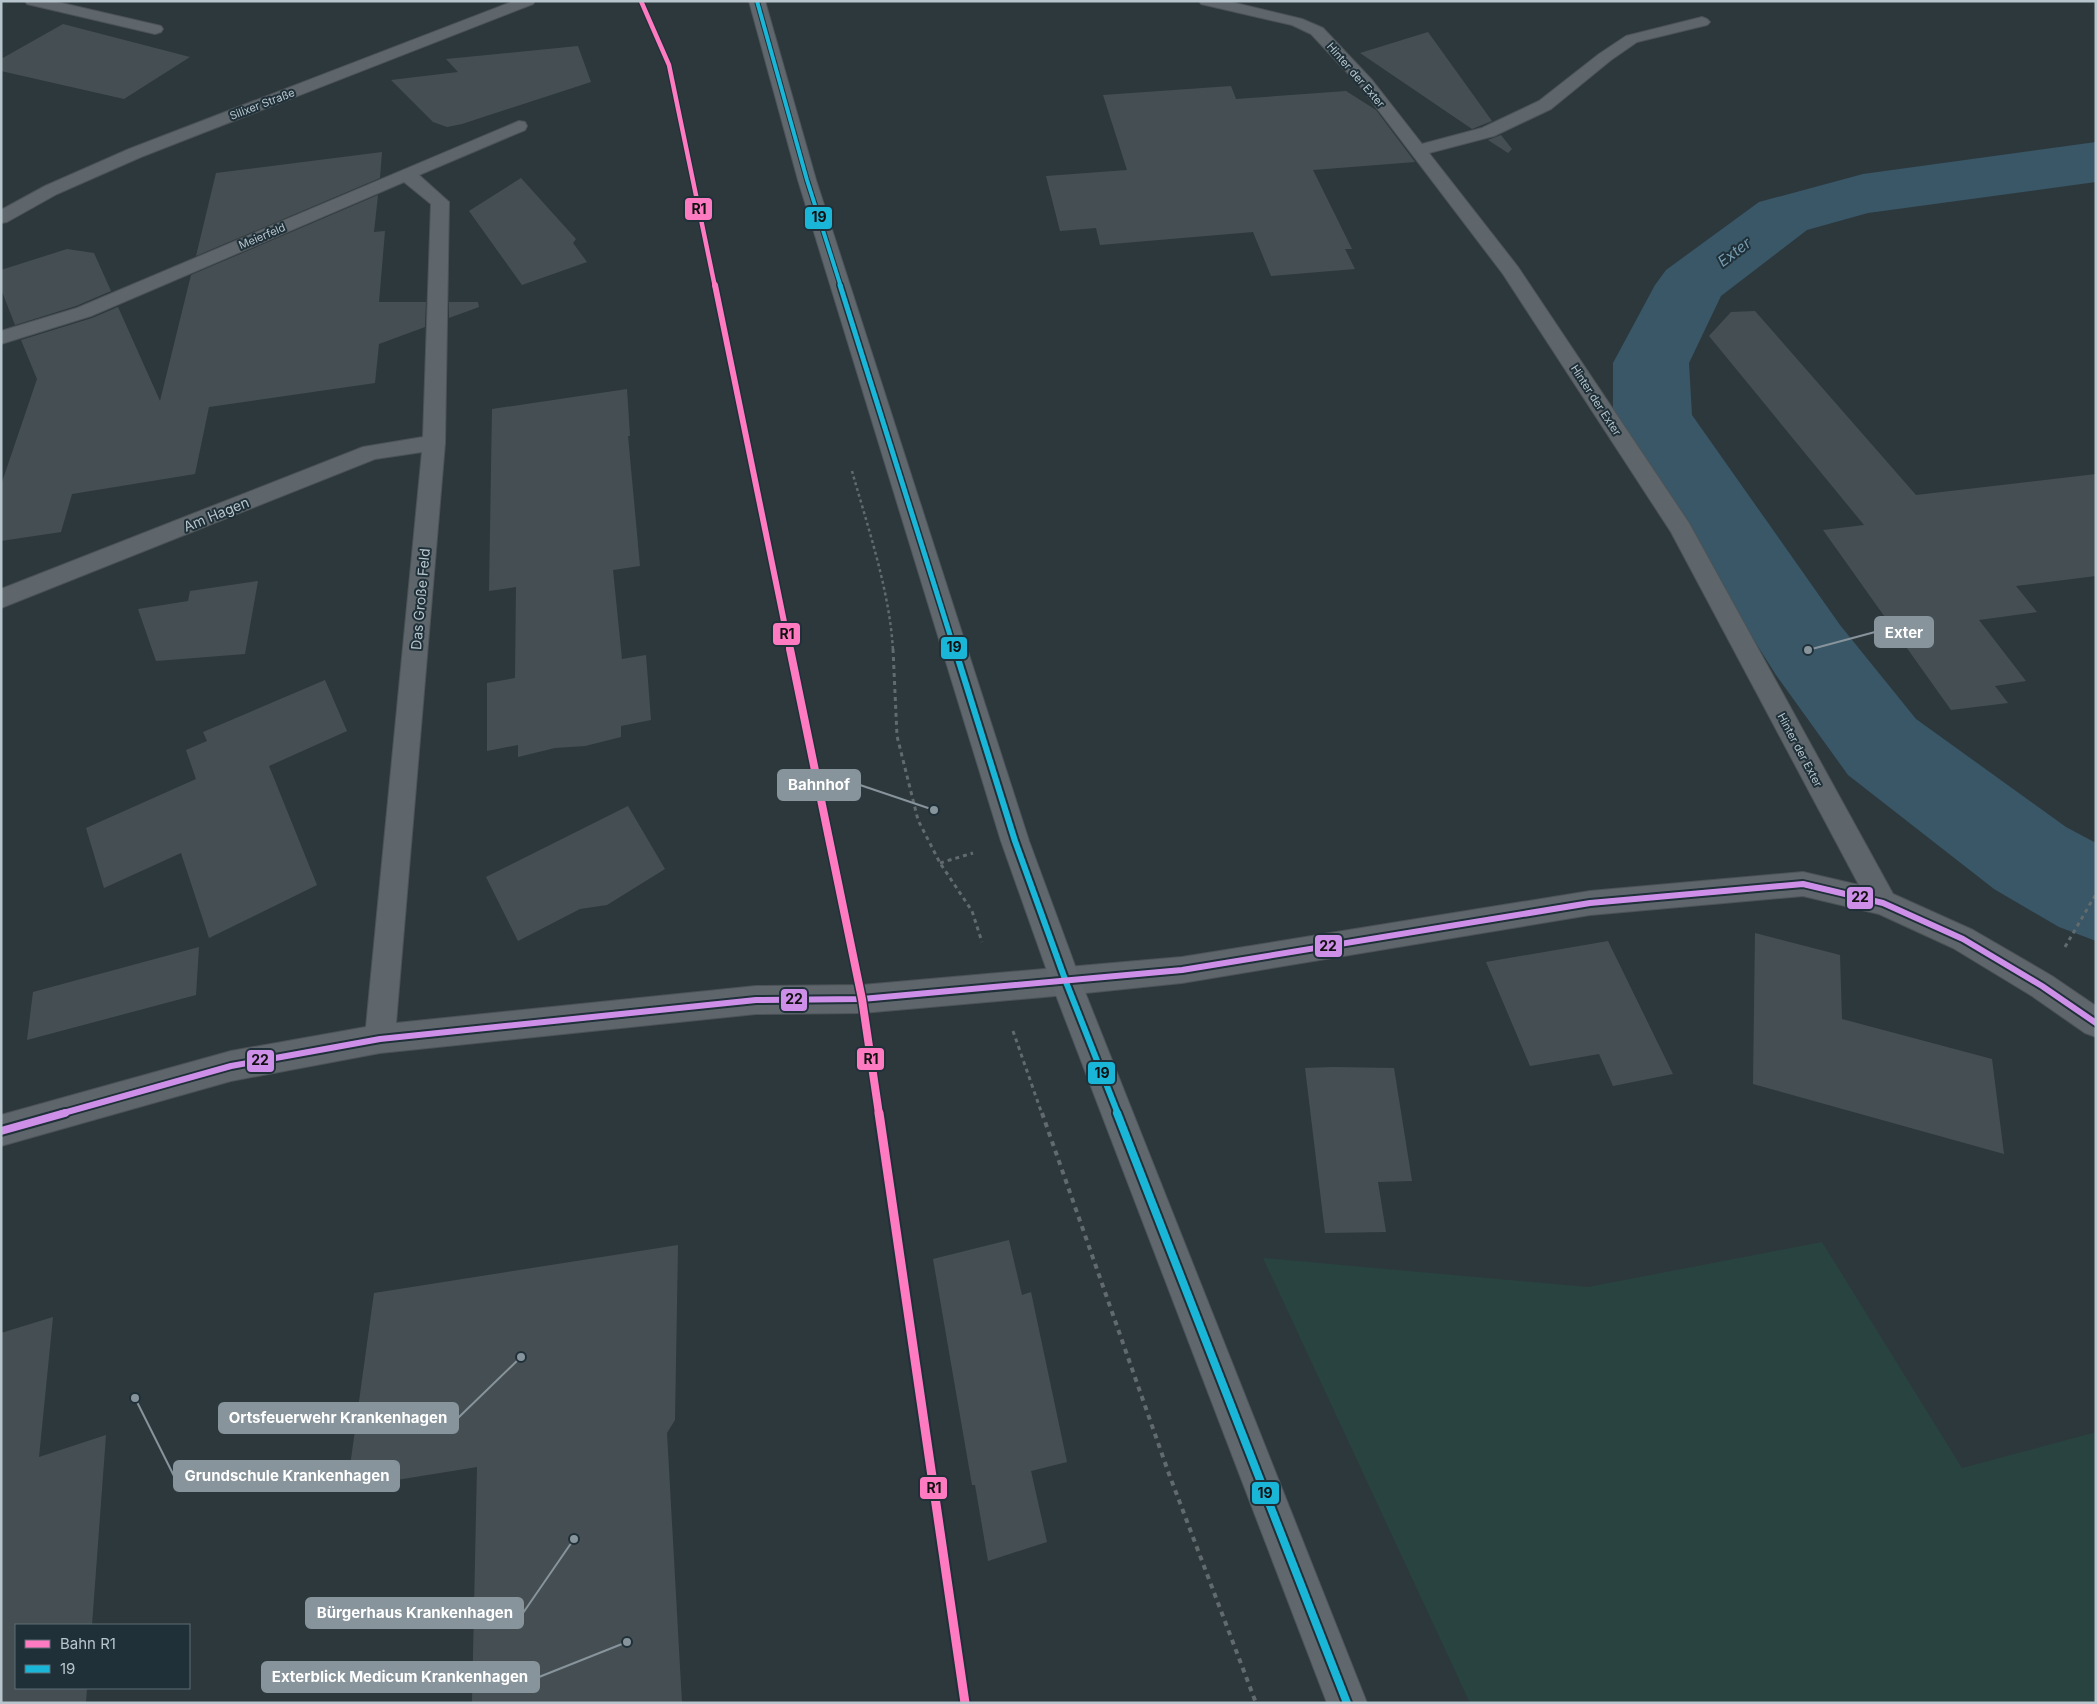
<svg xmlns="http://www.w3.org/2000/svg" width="2097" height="1704" viewBox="0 0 2097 1704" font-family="Inter,sans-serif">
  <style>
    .green { fill: #294340 }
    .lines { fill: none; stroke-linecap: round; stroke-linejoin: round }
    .river { fill: #395767; fill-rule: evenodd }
    .building { fill: #454f53 }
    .minor-casing { stroke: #4c5357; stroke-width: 2 }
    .major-casing { stroke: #4b545a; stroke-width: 2 }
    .path-far2 { stroke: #616a6d; stroke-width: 2.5; stroke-dasharray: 3 3; stroke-linecap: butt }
    .path-far1 { stroke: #616a6d; stroke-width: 3; stroke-dasharray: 4 4; stroke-linecap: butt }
    .path { stroke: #616a6d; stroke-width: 4; stroke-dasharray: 5 5; stroke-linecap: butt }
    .minor { fill: #5e666b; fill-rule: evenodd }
    .major { fill: #60686d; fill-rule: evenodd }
    .bus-1-far3-casing { stroke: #1f3039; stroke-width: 6 }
    .bus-1-far2-casing { stroke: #1f3039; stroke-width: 8 }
    .bus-1-far1-casing { stroke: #1f3039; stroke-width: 10 }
    .bus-1-casing { stroke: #1f3039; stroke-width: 12 }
    .bus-2-far1-casing { stroke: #1f3039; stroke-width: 10 }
    .bus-2-casing { stroke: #1f3039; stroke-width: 12 }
    .bus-1-far3 { stroke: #1ab6d8; stroke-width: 4 }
    .bus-1-far2 { stroke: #1ab6d8; stroke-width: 5 }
    .bus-1-far1 { stroke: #1ab6d8; stroke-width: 6 }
    .bus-1 { stroke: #1ab6d8; stroke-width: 8 }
    .bus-2-far1 { stroke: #ce8fe9; stroke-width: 6 }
    .bus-2 { stroke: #ce8fe9; stroke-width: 8 }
    .rail-1-far3-casing { stroke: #1f3039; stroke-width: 7 }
    .rail-1-far2-casing { stroke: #1f3039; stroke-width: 9 }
    .rail-1-far1-casing { stroke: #1f3039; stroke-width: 11 }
    .rail-1-casing { stroke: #1f3039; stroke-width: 13 }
    .rail-1-far3 { stroke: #fe7ac1; stroke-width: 4.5 }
    .rail-1-far2 { stroke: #fe7ac1; stroke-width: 6 }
    .rail-1-far1 { stroke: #fe7ac1; stroke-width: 8 }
    .rail-1 { stroke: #fe7ac1; stroke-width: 9 }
    .labels { text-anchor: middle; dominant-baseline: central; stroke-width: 4; stroke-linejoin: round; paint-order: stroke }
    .far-street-label { font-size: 11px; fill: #b8c5cd; stroke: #1f3039 }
    .street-label { font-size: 14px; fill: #b8c5cd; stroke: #1f3039 }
    .water-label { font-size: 15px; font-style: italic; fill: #789eb1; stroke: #1f3039 }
    .leader { fill: none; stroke: #87949b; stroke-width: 2 }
    .callout-dot { fill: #87949b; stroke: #1f3039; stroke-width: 2 }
    .callout { fill: #87949b; stroke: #87949b; stroke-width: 2 }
    .callout-label { font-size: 15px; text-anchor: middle; font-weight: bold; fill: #fff }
    .line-badge { stroke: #1f3039; stroke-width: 2 }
    .pale-badge-label { font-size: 14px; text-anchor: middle; font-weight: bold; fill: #111 }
  </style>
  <rect width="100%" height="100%" fill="#2d383d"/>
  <path class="green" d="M1822,1242L1962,1468L2096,1432V1703H1470L1263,1258L1588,1287Z"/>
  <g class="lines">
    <path class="river" d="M2096,142V182L1868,213L1807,230L1721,296L1689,363L1692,415L1840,625L1916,719L2066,827L2096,843V941L2059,927L1994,889L1848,775L1776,675L1613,417V363L1655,285L1666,270L1759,202L1863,174Z"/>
  </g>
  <g class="building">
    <path d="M63,24L190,57L124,99L1,71V59Z"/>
    <path d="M1428,32L1492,121L1472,129L1360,53Z"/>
    <path d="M578,46L591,82L462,124L447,127L433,122L391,80L458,72L446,59Z"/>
    <path d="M1231,86L1236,99L1346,91L1376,110L1415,162L1313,170L1352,249H1345L1355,269L1271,276L1253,232L1100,245L1096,228L1060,231L1046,176L1127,170L1103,95Z"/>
    <path d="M1501,135L1512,149L1508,153L1488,140Z"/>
    <path d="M382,152L380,178L196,256L216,173Z"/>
    <path d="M521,178L576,239L573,243L587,262L522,285L469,211Z"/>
    <path d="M378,195L374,232L385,231L379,302H426L425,327L379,344L375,383L209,407L195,474L72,494L61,532L1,541V485L37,379L21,340L92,318L118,307L160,401L191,275Z"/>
    <path d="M67,249L94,253L111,291L76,306L15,325L1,289V270Z"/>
    <path d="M449,302H478L479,307L449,318Z"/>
    <path d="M1755,311L1916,495L2096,474V576L2016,586L2037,612L1979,620L2026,681L1995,686L2008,703L1951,710L1823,530L1864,525L1709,336L1731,312Z"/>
    <path d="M627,389L630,436H628L640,566L613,570L622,659L646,655L651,720L621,726V737L585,746L555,748L518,757V745L487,751V683L515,678L516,587L489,591L492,409Z"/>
    <path d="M258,581L245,654L156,661L138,609L188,601L190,591Z"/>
    <path d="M325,680L347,731L269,766L317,885L209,938L181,853L104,888L86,828L196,779L186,750L207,741L203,732Z"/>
    <path d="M628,806L665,869L607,905L580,909L518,941L486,877Z"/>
    <path d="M1755,933L1840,955L1842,1019L1992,1059L2004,1154L1753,1084Z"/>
    <path d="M1608,941L1673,1074L1613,1086L1599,1054L1530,1066L1486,962Z"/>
    <path d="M199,947L196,995L27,1040L33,992Z"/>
    <path d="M1333,1067L1394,1068L1412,1181L1378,1182L1386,1232L1325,1233L1305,1068Z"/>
    <path d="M1009,1240L1022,1295L1031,1292L1067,1462L1031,1471L1047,1542L988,1561L975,1485H972L933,1259Z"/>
    <path d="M678,1245L675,1420L667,1433L682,1703H472L477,1467L347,1488L374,1293Z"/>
    <path d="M53,1317L39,1457L106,1435L92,1625H16V1688H87L86,1703H1V1333Z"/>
  </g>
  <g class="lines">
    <g class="minor-casing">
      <g id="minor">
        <path d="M25,1H53L161,26L163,29L161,32L155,34L27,4Z"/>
        <path d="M514,1H535L533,4L141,157L57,194L7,222L1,223V210L45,186L129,149Z"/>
        <path d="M1199,1H1227L1302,19L1323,28L1372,80L1422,144L1482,128L1539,101L1599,54L1626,36L1702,17L1707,19L1710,22L1707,25L1637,42L1611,60L1551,109L1494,136L1429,153L1518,267L1689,523L1893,894L1973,930L2052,976L2096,1006V1037L2085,1033L2032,996L1953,948L1879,914L1803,896L1590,915L1182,983L1066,995L862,1013L756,1014L380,1053L231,1081L1,1146V1115L231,1051L366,1027L422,452L375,459L1,608V589L363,447L423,437L431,204L404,182L91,316L1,344V331L77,308L519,121L525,122L527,126L525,130L419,175L449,202L445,443L396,1023L756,986L862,985L1182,957L1590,891L1803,872L1859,885L1671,532L1503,274L1360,86L1311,34L1292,25L1201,4Z"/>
      </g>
    </g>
    <g class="major-casing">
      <path id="major" d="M749,1H765L816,180L1029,841L1081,982L1367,1703H1327L1051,982L1001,841L798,180Z"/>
    </g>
    <path class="path-far2" d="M852,471C868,528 890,592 893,651"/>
    <g class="path-far1">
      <path d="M893,649L897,736L918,820L940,863L972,911L982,942"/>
      <path d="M940,863L973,853"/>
      <path d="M2065,947L2096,894"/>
      <path d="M1013,1031L1042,1114"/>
    </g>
    <path class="path" d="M1042,1113L1169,1474L1256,1703"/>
    <use href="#minor" class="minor"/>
    <use href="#major" class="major"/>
    <g class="bus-1-far3-casing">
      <path id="bus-1-far3" d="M757,1L807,180L841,287"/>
    </g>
    <g class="bus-1-far2-casing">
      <path id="bus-1-far2" d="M840,285L955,651"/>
    </g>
    <g class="bus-1-far1-casing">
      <path id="bus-1-far1" d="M955,649L1015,841L1066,982L1118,1114"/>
    </g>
    <g class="bus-1-casing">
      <path id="bus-1" d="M1117,1113L1347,1703"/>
    </g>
    <g class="bus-2-far1-casing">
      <path id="bus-2-far1" d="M60,1114L231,1066L380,1039L756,1000L862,999L1182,970L1590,903L1803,884L1883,903L1963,939L2042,986L2096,1023"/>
    </g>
    <g class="bus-2-casing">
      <path id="bus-2" d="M1,1131L65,1113"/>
    </g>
    <use href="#bus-1-far3" class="bus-1-far3"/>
    <use href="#bus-1-far2" class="bus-1-far2"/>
    <use href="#bus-1-far1" class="bus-1-far1"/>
    <use href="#bus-1" class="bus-1"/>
    <use href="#bus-2-far1" class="bus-2-far1"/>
    <use href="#bus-2" class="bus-2"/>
    <g class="rail-1-far3-casing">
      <path id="rail-1-far3" d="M641,1L669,65L715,287"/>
    </g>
    <g class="rail-1-far2-casing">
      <path id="rail-1-far2" d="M715,285L790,651"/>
    </g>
    <g class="rail-1-far1-casing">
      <path id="rail-1-far1" d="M790,649L862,999L879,1114"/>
    </g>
    <g class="rail-1-casing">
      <path id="rail-1" d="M879,1113L965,1703"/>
    </g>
    <use href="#rail-1-far3" class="rail-1-far3"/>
    <use href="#rail-1-far2" class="rail-1-far2"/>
    <use href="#rail-1-far1" class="rail-1-far1"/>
    <use href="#rail-1" class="rail-1"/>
  </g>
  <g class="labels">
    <g class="far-street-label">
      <text transform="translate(1356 75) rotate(49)">Hinter der Exter</text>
      <text transform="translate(262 104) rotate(-21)">Silixer Straße</text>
      <text transform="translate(262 236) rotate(-23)">Meierfeld</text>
      <text transform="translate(1596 400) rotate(57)">Hinter der Exter</text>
      <text transform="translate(1800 750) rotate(62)">Hinter der Exter</text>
    </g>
    <g class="street-label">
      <text transform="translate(216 514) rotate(-22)">Am Hagen</text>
      <text transform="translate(420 599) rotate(-85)">Das Große Feld</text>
    </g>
    <g class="water-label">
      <text transform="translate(1734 252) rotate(-37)">Exter</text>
    </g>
  </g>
  <path class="leader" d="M1808 650L1875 632M934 810L860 785M521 1357L458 1418M135 1398L174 1476M574 1539L523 1613M627 1642L539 1677"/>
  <g class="callout-dot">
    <circle cx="1808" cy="650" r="5"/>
    <circle cx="934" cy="810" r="5"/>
    <circle cx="521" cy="1357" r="5"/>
    <circle cx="135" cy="1398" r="5"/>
    <circle cx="574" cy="1539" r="5"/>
    <circle cx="627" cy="1642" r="5"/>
  </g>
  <g class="callout">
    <rect x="1875" y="617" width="58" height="30" rx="5"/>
    <rect x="778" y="770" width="82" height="30" rx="5"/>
    <rect x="219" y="1403" width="239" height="30" rx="5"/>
    <rect x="174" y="1461" width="225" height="30" rx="5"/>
    <rect x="306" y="1598" width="217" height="30" rx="5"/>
    <rect x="262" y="1662" width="277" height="30" rx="5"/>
  </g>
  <g class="callout-label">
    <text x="1904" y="638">Exter</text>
    <text x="819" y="790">Bahnhof</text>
    <text x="338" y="1423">Ortsfeuerwehr Krankenhagen</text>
    <text x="287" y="1481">Grundschule Krankenhagen</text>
    <text x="415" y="1618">Bürgerhaus Krankenhagen</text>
    <text x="400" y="1682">Exterblick Medicum Krankenhagen</text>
  </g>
  <g class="line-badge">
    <rect x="684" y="197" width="29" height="24" rx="5" fill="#fe7ac1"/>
    <rect x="804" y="206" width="29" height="24" rx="5" fill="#1ab6d8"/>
    <rect x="772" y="622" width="29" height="24" rx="5" fill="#fe7ac1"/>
    <rect x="940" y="636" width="28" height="24" rx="5" fill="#1ab6d8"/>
    <rect x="1846" y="886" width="28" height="24" rx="5" fill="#ce8fe9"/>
    <rect x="1314" y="934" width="29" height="24" rx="5" fill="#ce8fe9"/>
    <rect x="780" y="988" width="28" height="24" rx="5" fill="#ce8fe9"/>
    <rect x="856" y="1047" width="29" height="24" rx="5" fill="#fe7ac1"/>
    <rect x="246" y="1049" width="29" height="24" rx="5" fill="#ce8fe9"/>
    <rect x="1087" y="1061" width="29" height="24" rx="5" fill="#1ab6d8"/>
    <rect x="919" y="1476" width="29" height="24" rx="5" fill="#fe7ac1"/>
    <rect x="1251" y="1481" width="29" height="24" rx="5" fill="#1ab6d8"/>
  </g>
  <g class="pale-badge-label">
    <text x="699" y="214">R1</text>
    <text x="819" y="222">19</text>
    <text x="787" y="639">R1</text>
    <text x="954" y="652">19</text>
    <text x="1860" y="902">22</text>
    <text x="1328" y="951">22</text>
    <text x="794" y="1004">22</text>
    <text x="871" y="1064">R1</text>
    <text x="260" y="1065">22</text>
    <text x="1102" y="1078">19</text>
    <text x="934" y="1493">R1</text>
    <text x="1265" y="1498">19</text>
  </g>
  <rect width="2097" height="1704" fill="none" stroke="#b8c5cd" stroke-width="5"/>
  <rect x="15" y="1624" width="175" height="65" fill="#1f3039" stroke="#5c6c74"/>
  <rect x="25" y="1640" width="25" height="8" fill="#fe7ac1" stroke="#5c6c74"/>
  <text x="60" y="1649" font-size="15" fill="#b8c5cd">Bahn R1</text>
  <rect x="25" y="1665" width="25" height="8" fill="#1ab6d8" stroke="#5c6c74"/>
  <text x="60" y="1674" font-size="15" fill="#b8c5cd">19</text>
</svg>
